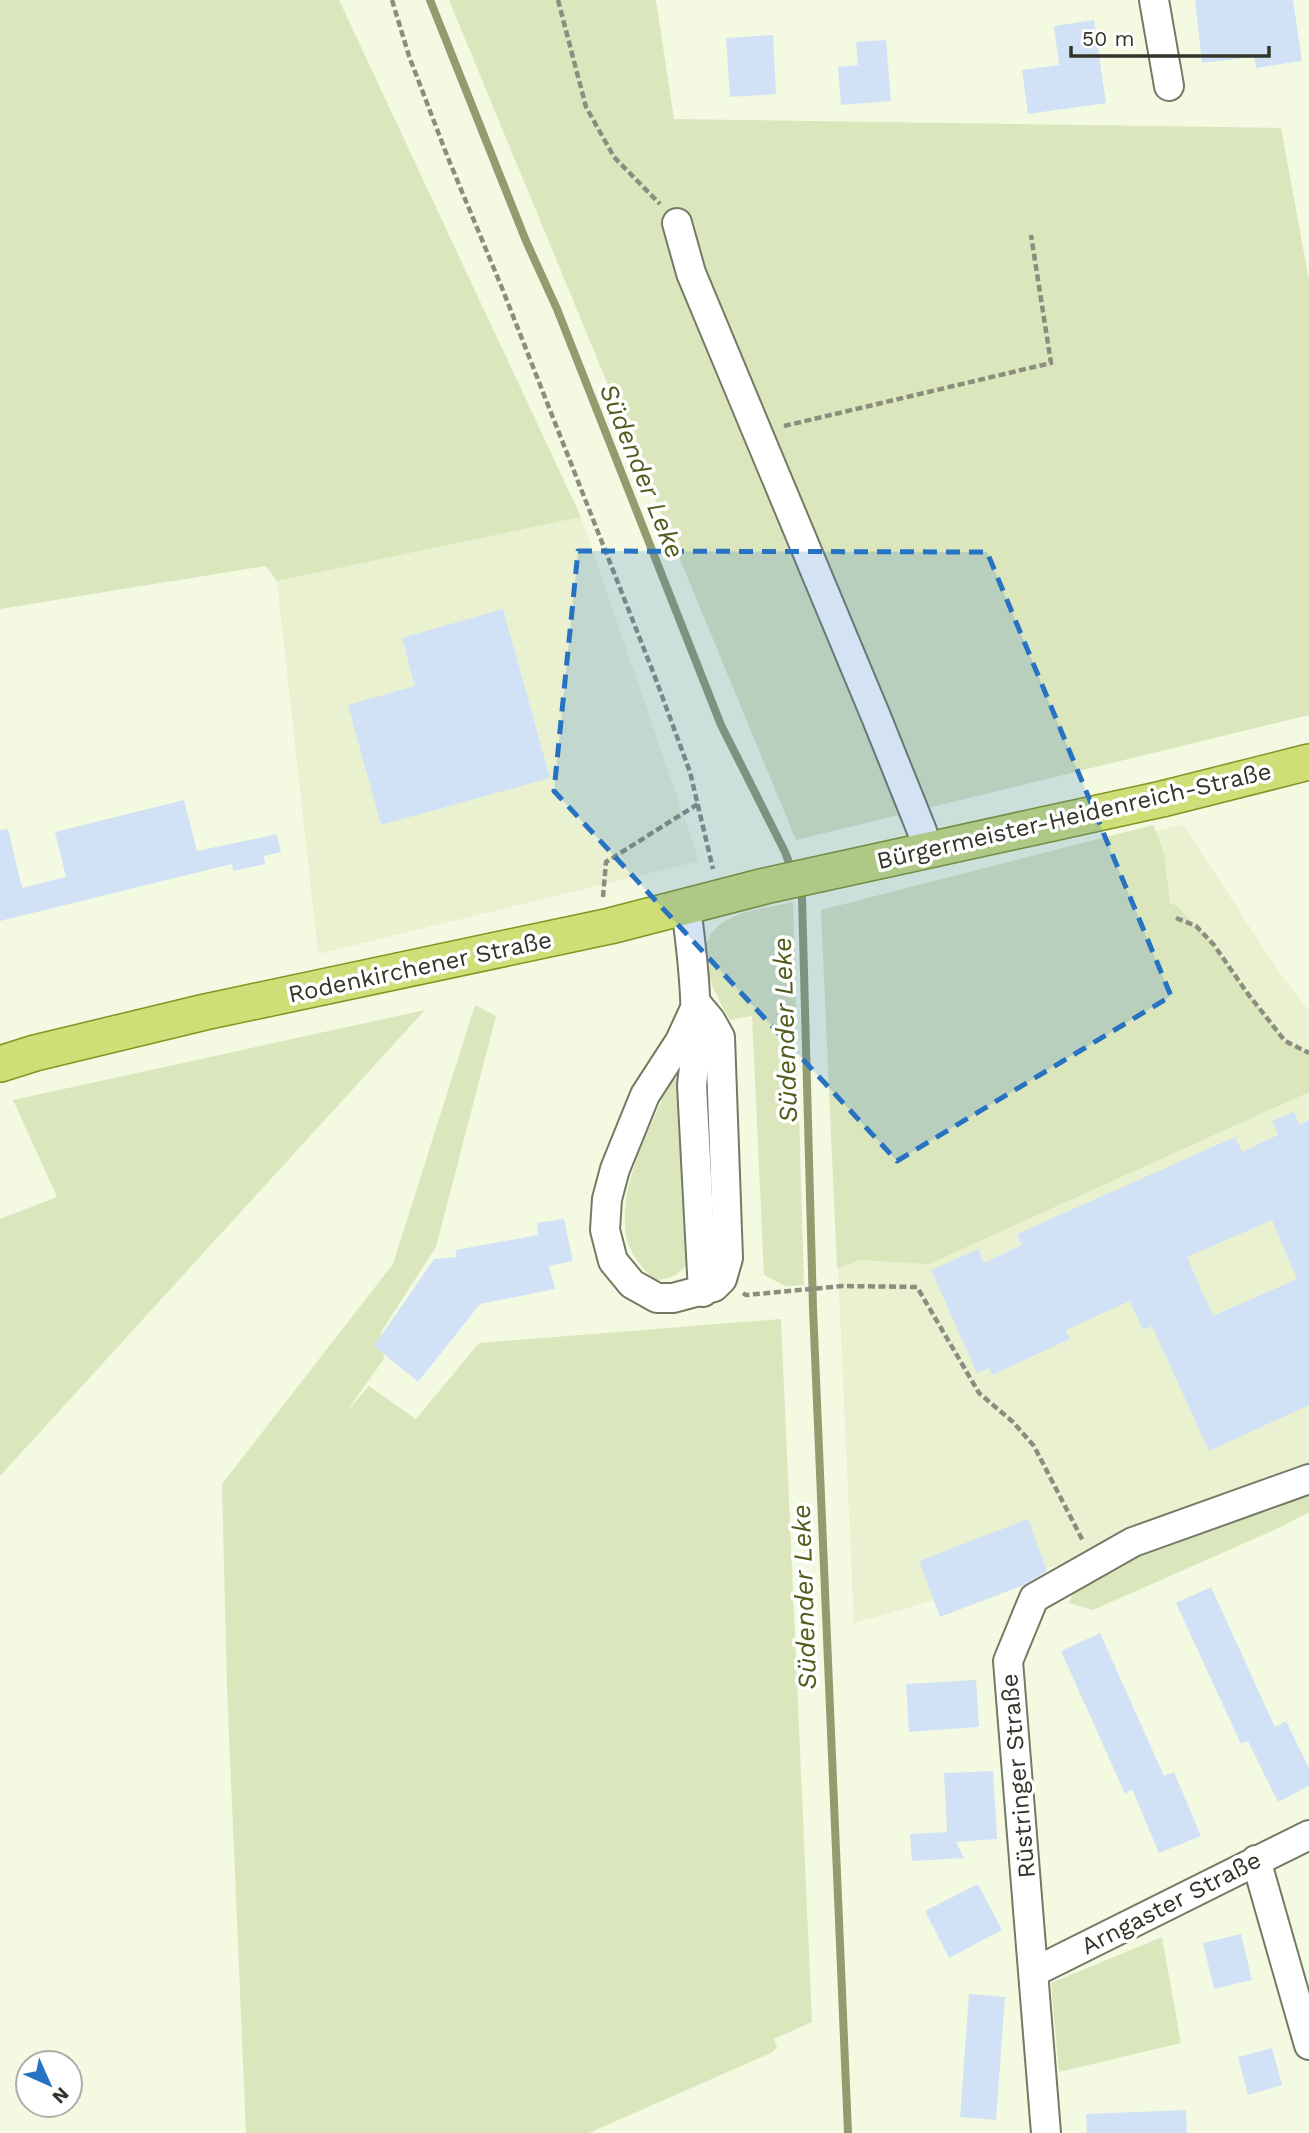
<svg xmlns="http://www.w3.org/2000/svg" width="1309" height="2133" viewBox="0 0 1309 2133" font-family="'Work Sans',sans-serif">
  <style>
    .built { fill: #e9f1d1 }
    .green { fill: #dce6bd }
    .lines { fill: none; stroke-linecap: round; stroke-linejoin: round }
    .stream { stroke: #929c6f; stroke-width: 8 }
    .building { fill: #d1e2f6; fill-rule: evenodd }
    .minor-casing { stroke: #757a64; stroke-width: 32 }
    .major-casing { stroke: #849422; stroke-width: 38 }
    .path { stroke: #8b8e7e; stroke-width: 4.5; stroke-dasharray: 7 3.5; stroke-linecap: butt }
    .minor { stroke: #fff; stroke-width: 28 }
    .major { stroke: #d0de77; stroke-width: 35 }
    .marked { fill: #2772c2; fill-opacity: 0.2; stroke: #2772c2; stroke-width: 5; stroke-dasharray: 14 9; stroke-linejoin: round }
    .labels { text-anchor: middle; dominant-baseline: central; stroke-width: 7; stroke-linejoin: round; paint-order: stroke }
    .street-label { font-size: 24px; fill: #32342a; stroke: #fff }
    .water-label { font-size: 26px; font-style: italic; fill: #525c1c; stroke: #fff }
  </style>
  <rect width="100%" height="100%" fill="#f4fae2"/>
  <g class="built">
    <path d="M581,517L699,861L318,954L277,581Z"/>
    <path d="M1183,824L1277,969L1309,1011V1488L1157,1556L1072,1561L854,1623L822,918Z"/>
  </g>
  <g class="green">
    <path d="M0,0H339L581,517L277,581L266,566L0,609Z"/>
    <path d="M449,0H656L674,119L1281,128L1309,280V715L796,840Z"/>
    <path d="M1153,825L1164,853L1170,903L1177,906L1214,945L1248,994L1285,1041L1309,1053V1092L929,1264L860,1260L837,1269L821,910Z"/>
    <path d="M793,902L804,1285L785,1286L764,1275L752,1016L730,1020C713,990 685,941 729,919C748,909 772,907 793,902Z"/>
    <path d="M475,1005L496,1016L436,1247L381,1332L384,1359L346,1412L369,1386L416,1419L479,1343L781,1319L812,2022L774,2039L777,2047L773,2052L589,2133H246L227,1687L222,1484L393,1264Z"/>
    <path d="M425,1010L0,1476V1219L57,1197L13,1100Z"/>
    <path d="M682,1075L690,1259C681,1274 673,1279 655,1280C643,1270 629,1252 626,1236C618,1183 651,1128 670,1081Z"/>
    <path d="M1309,1493V1512L1281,1527L1093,1610L1069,1603L1077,1583L1135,1550L1194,1530L1274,1510Z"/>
    <path d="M1162,1937L1181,2043L1059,2072L1051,1983Z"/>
  </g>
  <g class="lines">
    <g class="stream">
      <path d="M430,0L526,241L557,309L721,725L785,852L793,873"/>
      <path d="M798,888L802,898L813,1308L848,2133"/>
    </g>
  </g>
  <g class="building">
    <path d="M1195,0H1293L1302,61L1256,68L1254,57L1202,63Z"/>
    <path d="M1094,20L1106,103L1028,114L1022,70L1059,65L1054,26Z"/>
    <path d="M773,35L776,94L730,97L726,38Z"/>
    <path d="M886,40L891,101L841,105L838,67L858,65L856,42Z"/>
    <path d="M503,609L550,778L381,825L348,705L415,686L402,638Z"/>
    <path d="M184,800L197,851L277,834L281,852L264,856L265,864L233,871L232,864L0,921V830L8,829L22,888L66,877L55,832Z"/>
    <path d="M1294,1112L1299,1125L1309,1120V1405L1209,1451L1152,1326L1143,1330L1130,1301L1066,1330L1070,1339L992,1375L989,1368L977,1373L931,1270L978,1249L984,1263L1022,1245L1017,1234L1235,1137L1242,1152L1278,1135L1272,1121ZM1272,1220L1297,1279L1213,1316L1187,1257Z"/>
    <path d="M564,1219L573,1261L549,1266L555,1289L480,1304L418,1382L374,1346L434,1259L456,1257V1250L538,1235L537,1223Z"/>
    <path d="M1028,1519L1047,1571L1024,1585L940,1617L919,1561Z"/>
    <path d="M1211,1587L1275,1727L1286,1721L1309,1768V1786L1278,1802L1248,1741L1241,1744L1176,1603Z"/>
    <path d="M1100,1633L1164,1776L1174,1772L1201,1836L1159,1853L1132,1789L1125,1794L1061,1651Z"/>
    <path d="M976,1680L979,1727L909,1732L906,1684Z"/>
    <path d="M993,1771L997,1839L956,1842L964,1858L912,1861L910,1834L947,1832L944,1773Z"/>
    <path d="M978,1884L1002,1930L949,1958L925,1911Z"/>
    <path d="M1241,1934L1252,1980L1214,1989L1203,1943Z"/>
    <path d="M969,1994L1005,1997L996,2120L960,2117Z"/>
    <path d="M1272,2048L1282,2085L1248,2095L1238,2057Z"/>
    <path d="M1186,2110L1187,2133H1087L1086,2114Z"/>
  </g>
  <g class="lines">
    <g class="minor-casing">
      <g id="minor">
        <path d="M1154,0L1169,86"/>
        <path d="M677,223L691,273L877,719L922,831L927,851"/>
        <path d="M686,907C694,967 700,1025 692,1085L703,1292"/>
        <path d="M697,1004L711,1021L720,1037L728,1258L722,1279L714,1287L673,1298H657L632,1284L613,1261L605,1230L607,1199L615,1169L645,1095L680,1041Z"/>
        <path d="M1256,1860L1309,2045"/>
        <path d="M1034,1972L1309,1835"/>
        <path d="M1046,2133L1008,1661L1034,1598L1133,1542L1309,1479"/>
      </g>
    </g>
    <g class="major-casing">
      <path id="major" d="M0,1064L35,1053L205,1012L610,926L765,886L1162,799L1309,762"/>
    </g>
    <g class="path">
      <path d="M392,0L409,56L448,158L502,288L655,677L690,772L713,869"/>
      <path d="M558,0L586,107L614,157L660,204"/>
      <path d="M784,426L1051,363L1031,235"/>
      <path d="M603,897L606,862L698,804"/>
      <path d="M1176,918L1196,926L1214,945L1248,994L1285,1041L1309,1053"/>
      <path d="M743,1293L746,1295L843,1286L917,1287L979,1393L1013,1422L1034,1446L1083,1541"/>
    </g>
    <use href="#minor" class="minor"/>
    <use href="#major" class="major"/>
  </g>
  <path class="marked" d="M578,551L987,552L1171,996L897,1161L554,791Z"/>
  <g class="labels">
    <g class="street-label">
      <text transform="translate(1074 816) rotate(-13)">Bürgermeister-Heidenreich-Straße</text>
      <text transform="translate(420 967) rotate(-12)">Rodenkirchener Straße</text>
      <text transform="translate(1018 1776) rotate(-95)">Rüstringer Straße</text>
      <text transform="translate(1171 1903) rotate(-27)">Arngaster Straße</text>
    </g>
    <g class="water-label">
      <text transform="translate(642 471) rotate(68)">Südender Leke</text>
      <text transform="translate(785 1030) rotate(-92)">Südender Leke</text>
      <text transform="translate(804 1597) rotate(-92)">Südender Leke</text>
    </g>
  </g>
  <g transform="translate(49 2084) rotate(135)"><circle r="33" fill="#ffffff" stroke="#adaeaa" stroke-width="2"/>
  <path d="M0-5L12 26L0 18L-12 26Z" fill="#2772c2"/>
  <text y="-10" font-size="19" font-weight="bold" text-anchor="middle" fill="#32342a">N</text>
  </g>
  <path d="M1071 46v10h198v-10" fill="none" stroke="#32342a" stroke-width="3.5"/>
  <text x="1082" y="46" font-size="21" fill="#32342a" stroke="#ffffff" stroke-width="5" paint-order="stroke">50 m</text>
</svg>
